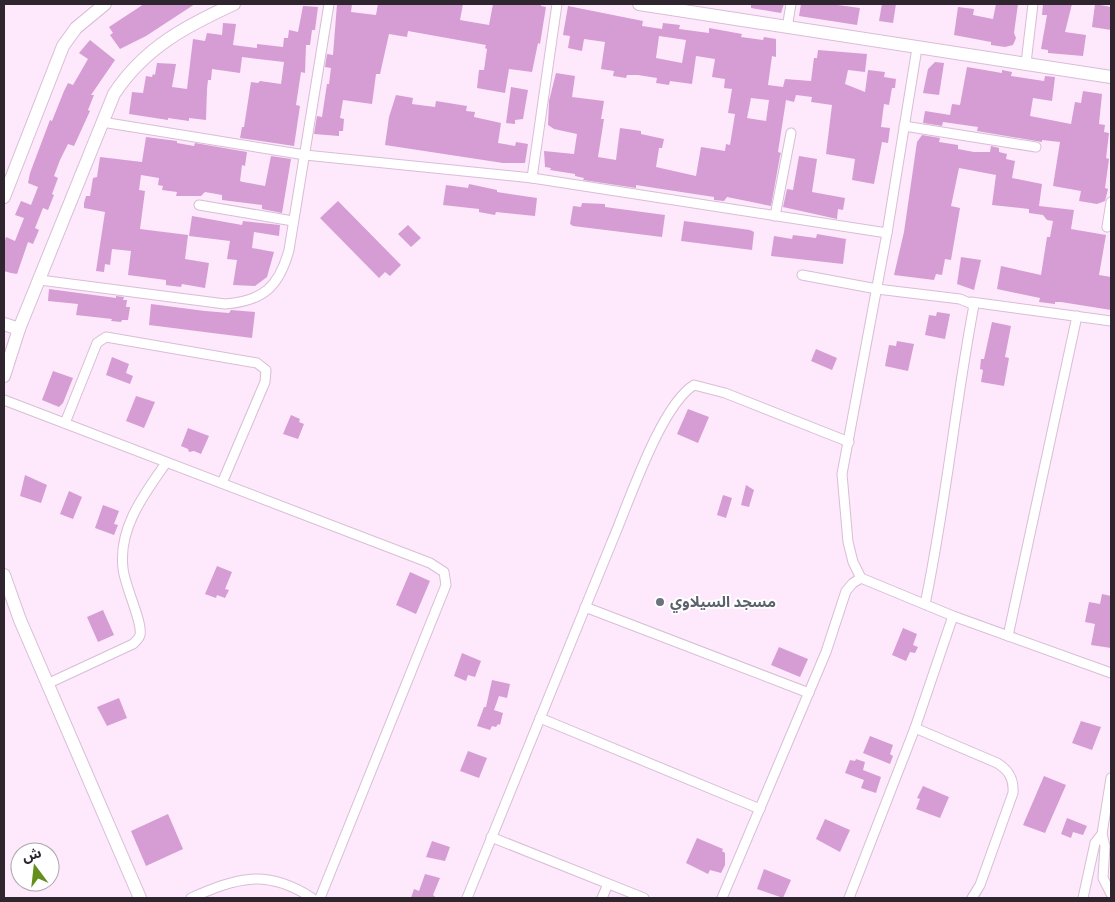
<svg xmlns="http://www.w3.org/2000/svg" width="1115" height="902" viewBox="0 0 1115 902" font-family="Raleway,'Noto Sans Arabic',sans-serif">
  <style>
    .building { fill: #d59dd3; fill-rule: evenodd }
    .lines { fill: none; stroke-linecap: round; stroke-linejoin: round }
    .street-casing { stroke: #d7bed6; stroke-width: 11 }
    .secondary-casing { stroke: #d7bed6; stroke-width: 14 }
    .street { stroke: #fff; stroke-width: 9 }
    .secondary { stroke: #fff; stroke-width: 12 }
    .worship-dot { fill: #6b7280; stroke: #fff; stroke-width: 2 }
    .labels { text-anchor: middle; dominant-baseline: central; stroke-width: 4; stroke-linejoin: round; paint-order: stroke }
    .worship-label { font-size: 15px; font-weight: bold; fill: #5b616d; stroke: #fff; text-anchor: start }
  </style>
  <rect width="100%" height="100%" fill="#fee8fc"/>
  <g class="building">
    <path d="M144,4H195L146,36L120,49L110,35L113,33L109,27Z"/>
    <path d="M337,4H352L351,12L376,15L378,4H463L460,20L489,25L493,4H541V6L546,7L540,44L538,43L532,72L509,69L505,93L477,88L479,70H484L487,49L485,48L486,45L408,31L407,37L389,34L380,74H376L372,104L343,100L340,118L344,119L343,131H339V136L314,134L317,116L322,117L327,84H329L331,68L325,67L327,54L333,55Z"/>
    <path d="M751,4H784L781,13L751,8Z"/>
    <path d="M801,4H830L860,8L857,25L799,16Z"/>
    <path d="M882,4H896L893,23L879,21Z"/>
    <path d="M996,4H1018L1014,33L1016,38L1013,45L1005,47L991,45V42L954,35L958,7L974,9L973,15L993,19Z"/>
    <path d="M1043,4H1072L1065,32L1086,35L1083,56L1048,53V50L1041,49L1047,15H1042Z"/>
    <path d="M1095,4L1111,7V30L1092,27Z"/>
    <path d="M303,6L318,7L315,30H312L310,45H306L305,73L301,72L296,105L300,106L294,146L240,138L242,127H244L251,82L258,83L260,81L281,84L284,62L242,57L240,73L212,69L211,80H208L207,89L206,120L189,118V121L168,118V120L129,114L132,92L143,93L146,76L152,77L153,74L155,75L157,63L176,64L172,87L187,89L193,39L205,41L207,33L222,35L223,23L236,24L233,45L257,48V44L283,47L284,38H288L289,30L298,32Z"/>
    <path d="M568,6L643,21L642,26L662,29L663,23L680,25L679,29L709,33V28L742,34L741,37L763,40L764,37L776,39V57L772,56L768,85L783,87L785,79L811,81L814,58H817L818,50L867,54L865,72L848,70L845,84L865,92L868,70L885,72L884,77L896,79L895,88H892L889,105L884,104L881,127L890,128L888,143L882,142L874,184L852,180L855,159L826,154L832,105L811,102L812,97L796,95L794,102L786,100L778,152L781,153L780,156L771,206L727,197L724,201L714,200V197L655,188L636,185V188L583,180L584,178L575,176V174L550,170L551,168L545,167L544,151L574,154L577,134L554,129L548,125L549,101L556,73L575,76L572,97L604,101L601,119H604L598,157L616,160L620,128L641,131V134L664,139L662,148H659L656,167L696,176L701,147L725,151L726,144L730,145L735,114L728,113L732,89L724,88L725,79L712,77L715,59L696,56L692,84L670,81L669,85L656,83L657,78L638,75H627L626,78L613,76L614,71L601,69L605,42L584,39L582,51L568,48L570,36L563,35ZM659,36L686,40L682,63L656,58ZM751,98L769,100L766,121L747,118Z"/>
    <path d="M90,40L115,60L91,95H94L88,110L90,111L74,146L68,144L60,160L54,176L58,178L52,194L54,195L48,210L43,208L35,228L39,230L33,244L28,242L17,274L11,273L4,271V244L6,237L15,241L24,218L15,215L21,201L31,205L38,187L28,183L30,173L50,120L52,121L64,91L68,83L73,85L88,59L79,53Z"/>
    <path d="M935,62L944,63L939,95L923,93L928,69Z"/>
    <path d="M967,67L1002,73V70L1012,72L1011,76L1044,81L1045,76L1055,77L1052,101L1033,98L1030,116L1071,124L1075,102L1081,103L1083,91L1102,94L1099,124L1105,125L1104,132L1109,133L1106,158L1109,159L1105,188L1108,189L1105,201L1097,204L1079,201L1081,191L1053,186L1060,142L1042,140V142L977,131L978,127L943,122L942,126L923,123L925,111L950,115L952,104L960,105Z"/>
    <path d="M511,87L528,90L523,119L515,120V124L506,123Z"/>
    <path d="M396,95L413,98L412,104L435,107L436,101L467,106L466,111L475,112L474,117L501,123L498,143L515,146L516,142L528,144L525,163H503L385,145L389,117Z"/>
    <path d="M922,135L940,138L939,142L958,145V149L974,152H990L991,146L999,148V152L1007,154L1006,159L1015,161L1012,178L1042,184L1039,206L1074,210L1071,229L1106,235L1099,275L1111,277V310L1061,302H1055V304L1039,302L1040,298L997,289L1001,266L1041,275L1047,237H1050L1053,221L1047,220L1043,215L1029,213V209L992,205L996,175L959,168L951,206L960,208L951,260L945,259L942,275L936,274L934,280L894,275L904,232L917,142Z"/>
    <path d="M146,137L177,141V143L194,146L195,143L247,152L245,166L242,165L240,181L243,182L265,186L271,156L291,159L282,213L262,209V205L222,200V195L205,192L201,196H176L177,192L162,190L163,186L158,185L159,178L141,175L139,190L145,191L140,229L188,235L185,259L209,263L205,288L182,284L181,287L166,285V280L128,275L131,251L112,249L110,265L105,264L104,272L96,271L105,212L84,208V203L86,196H90L93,178L97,177L100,157L142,162Z"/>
    <path d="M799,156L817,159L812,192L845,198L843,210L838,209L837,219L783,207L787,189L793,190Z"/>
    <path d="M469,184L497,190V192L537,198L535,216L496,212L495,215L479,212V209L443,205L446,185L468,188Z"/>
    <path d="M338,201L401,265L390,276L385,272L379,278L320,218Z"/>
    <path d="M582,203L605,204V207L665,215L662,237L573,226L570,224L573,206L581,207Z"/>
    <path d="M192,216L242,225L243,221L280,225L279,236L254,232L252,248L274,252L267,277L255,286L233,285L237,260L227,259L230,241L189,236Z"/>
    <path d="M684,221L750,230L754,232L752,250L681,241Z"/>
    <path d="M408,225L421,238L411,247L398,234Z"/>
    <path d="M817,234L846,239L843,264L771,256L774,236L792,239L793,235L816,238Z"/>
    <path d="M961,257L981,260L974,290L957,284Z"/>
    <path d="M49,289L116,298V296L124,297L123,300H127L126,307H130L128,320H122L121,322L111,321L112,319L76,315L78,304L48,301Z"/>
    <path d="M151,304L205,311L229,313L231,310L255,312L252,338L149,325Z"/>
    <path d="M937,312L950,314L945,339L925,335L929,315L936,316Z"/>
    <path d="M992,322L1011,326L1005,357L1009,358L1004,386L981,382L983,370L980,369L981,359H984Z"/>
    <path d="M897,341L914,344L908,371L885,366L889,345L896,346Z"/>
    <path d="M816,349L837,358L832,370L811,361Z"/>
    <path d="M112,357L129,364L126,373L133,376L130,384L106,375Z"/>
    <path d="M53,371L73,378L63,403L59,407L42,400Z"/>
    <path d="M136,396L155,402L144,428L126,421Z"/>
    <path d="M688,409L709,417L698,443L677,434Z"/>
    <path d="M291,415L300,419L299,422L304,424L298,439L283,434Z"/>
    <path d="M188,428L209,436L201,454L194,451L189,452L188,449L181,446Z"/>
    <path d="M25,475L47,485L41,503L20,496Z"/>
    <path d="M746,485L754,490L749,507L741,505Z"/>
    <path d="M69,491L82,497L73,519L60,514Z"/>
    <path d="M723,495L732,498L726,518L717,515Z"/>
    <path d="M103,505L119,511L114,524L118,525L114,535L95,528Z"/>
    <path d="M217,566L232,572L225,589L229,590L225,598L217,595L216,598L205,594Z"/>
    <path d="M410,572L430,581L416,614L396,605Z"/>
    <path d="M1102,594L1111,596V648L1091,645L1095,624L1085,622L1089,602L1100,604Z"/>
    <path d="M103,610L114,635L98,642L87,617Z"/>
    <path d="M903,628L917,634L913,645L918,647L915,653L910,652L906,661L892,655Z"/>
    <path d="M779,647L808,659L800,677L771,665Z"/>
    <path d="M462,653L481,661L475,677L468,675L466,681L454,676Z"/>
    <path d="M492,680L510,684L507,698L499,696L494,710L503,713L500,725L498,724L496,727L492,726L490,730L477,726L484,707H486Z"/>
    <path d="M119,698L127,718L107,726L97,707Z"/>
    <path d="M1081,721L1101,727L1092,750L1072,743Z"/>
    <path d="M870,736L893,745L890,754L893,756L890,764L863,753Z"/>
    <path d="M468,751L487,758L479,778L460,771Z"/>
    <path d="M856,759L865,762L863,770L881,777L876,793L861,788L864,780L845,773L850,760L855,761Z"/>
    <path d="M1044,776L1066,785L1045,833L1023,825Z"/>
    <path d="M923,786L949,797L940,818L916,809L920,799L917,798Z"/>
    <path d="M168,814L183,849L146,866L131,831Z"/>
    <path d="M1067,818L1087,826L1083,835L1073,832L1071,838L1061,834Z"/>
    <path d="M825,819L850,830L840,852L816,839Z"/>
    <path d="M697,838L723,849L722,851L725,853V865L721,873L710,870L708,874L686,863Z"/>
    <path d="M432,841L450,847L445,861L426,857Z"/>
    <path d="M764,869L791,880L783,898L757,889Z"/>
    <path d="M425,874L440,878L433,895L436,898H411L414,889L419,891Z"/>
  </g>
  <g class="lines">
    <g class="street-casing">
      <g id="street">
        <path d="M787,28L791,4"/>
        <path d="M917,48L887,233L842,474L848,542L853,562L861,578L953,616L1111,673"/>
        <path d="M1026,63L1033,4"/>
        <path d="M102,122L305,155L532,178L887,233"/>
        <path d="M904,126L1036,147"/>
        <path d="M532,178L557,4"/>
        <path d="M199,205L293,221"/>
        <path d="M775,216L791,133"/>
        <path d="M1107,227L1111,202"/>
        <path d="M802,275L877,289L960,299L974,305C955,404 946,505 925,604"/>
        <path d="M40,280L225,304C263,301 279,287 289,250L329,4"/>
        <path d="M971,302L1111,321"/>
        <path d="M4,400L430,563L444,572L446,585L320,898"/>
        <path d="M65,423L97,343L106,337L257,363L266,370L265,382L222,483"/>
        <path d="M585,607L809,693"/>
        <path d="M1008,636L1077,316"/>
        <path d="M47,684L133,644C136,641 139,639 140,635C143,622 124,585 123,568C118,528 145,493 166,463"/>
        <path d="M540,718L760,809"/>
        <path d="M915,728L997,763C1009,770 1014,779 1013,793L980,885L972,898"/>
        <path d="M1111,778L1102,834L1105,846L1103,878L1111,894"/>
        <path d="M491,837L644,898"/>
        <path d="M191,898C237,878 266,868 312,898"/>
        <path d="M467,898C514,780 562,662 611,544C628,505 660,406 694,385L725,393L849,442"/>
        <path d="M602,898L608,884"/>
        <path d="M722,898L826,652L846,591L853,583L861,578"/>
        <path d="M849,898L915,728L953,616"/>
        <path d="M1083,898L1095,843L1102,834"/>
      </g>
    </g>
    <g class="secondary-casing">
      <g id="secondary">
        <path d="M639,4L1111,77"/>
        <path d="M4,197L63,46L76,28L105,4"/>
        <path d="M4,324L19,329"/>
        <path d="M4,376L19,329L114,94C144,48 186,26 234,4"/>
        <path d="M4,575L20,620L140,898"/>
      </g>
    </g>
    <use href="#street" class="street"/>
    <use href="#secondary" class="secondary"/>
  </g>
  <circle class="worship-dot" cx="660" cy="602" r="5"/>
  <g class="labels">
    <g class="worship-label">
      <text x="670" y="602">مسجد السيلاوي</text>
    </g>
  </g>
  <rect width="1115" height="902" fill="none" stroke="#2f252e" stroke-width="10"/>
  <g transform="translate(35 867) rotate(345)"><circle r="24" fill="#ffffff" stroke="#aca8ab"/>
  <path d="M0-4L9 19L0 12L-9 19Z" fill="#648e1d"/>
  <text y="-8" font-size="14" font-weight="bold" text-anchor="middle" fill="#2f252e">ش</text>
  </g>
</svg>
